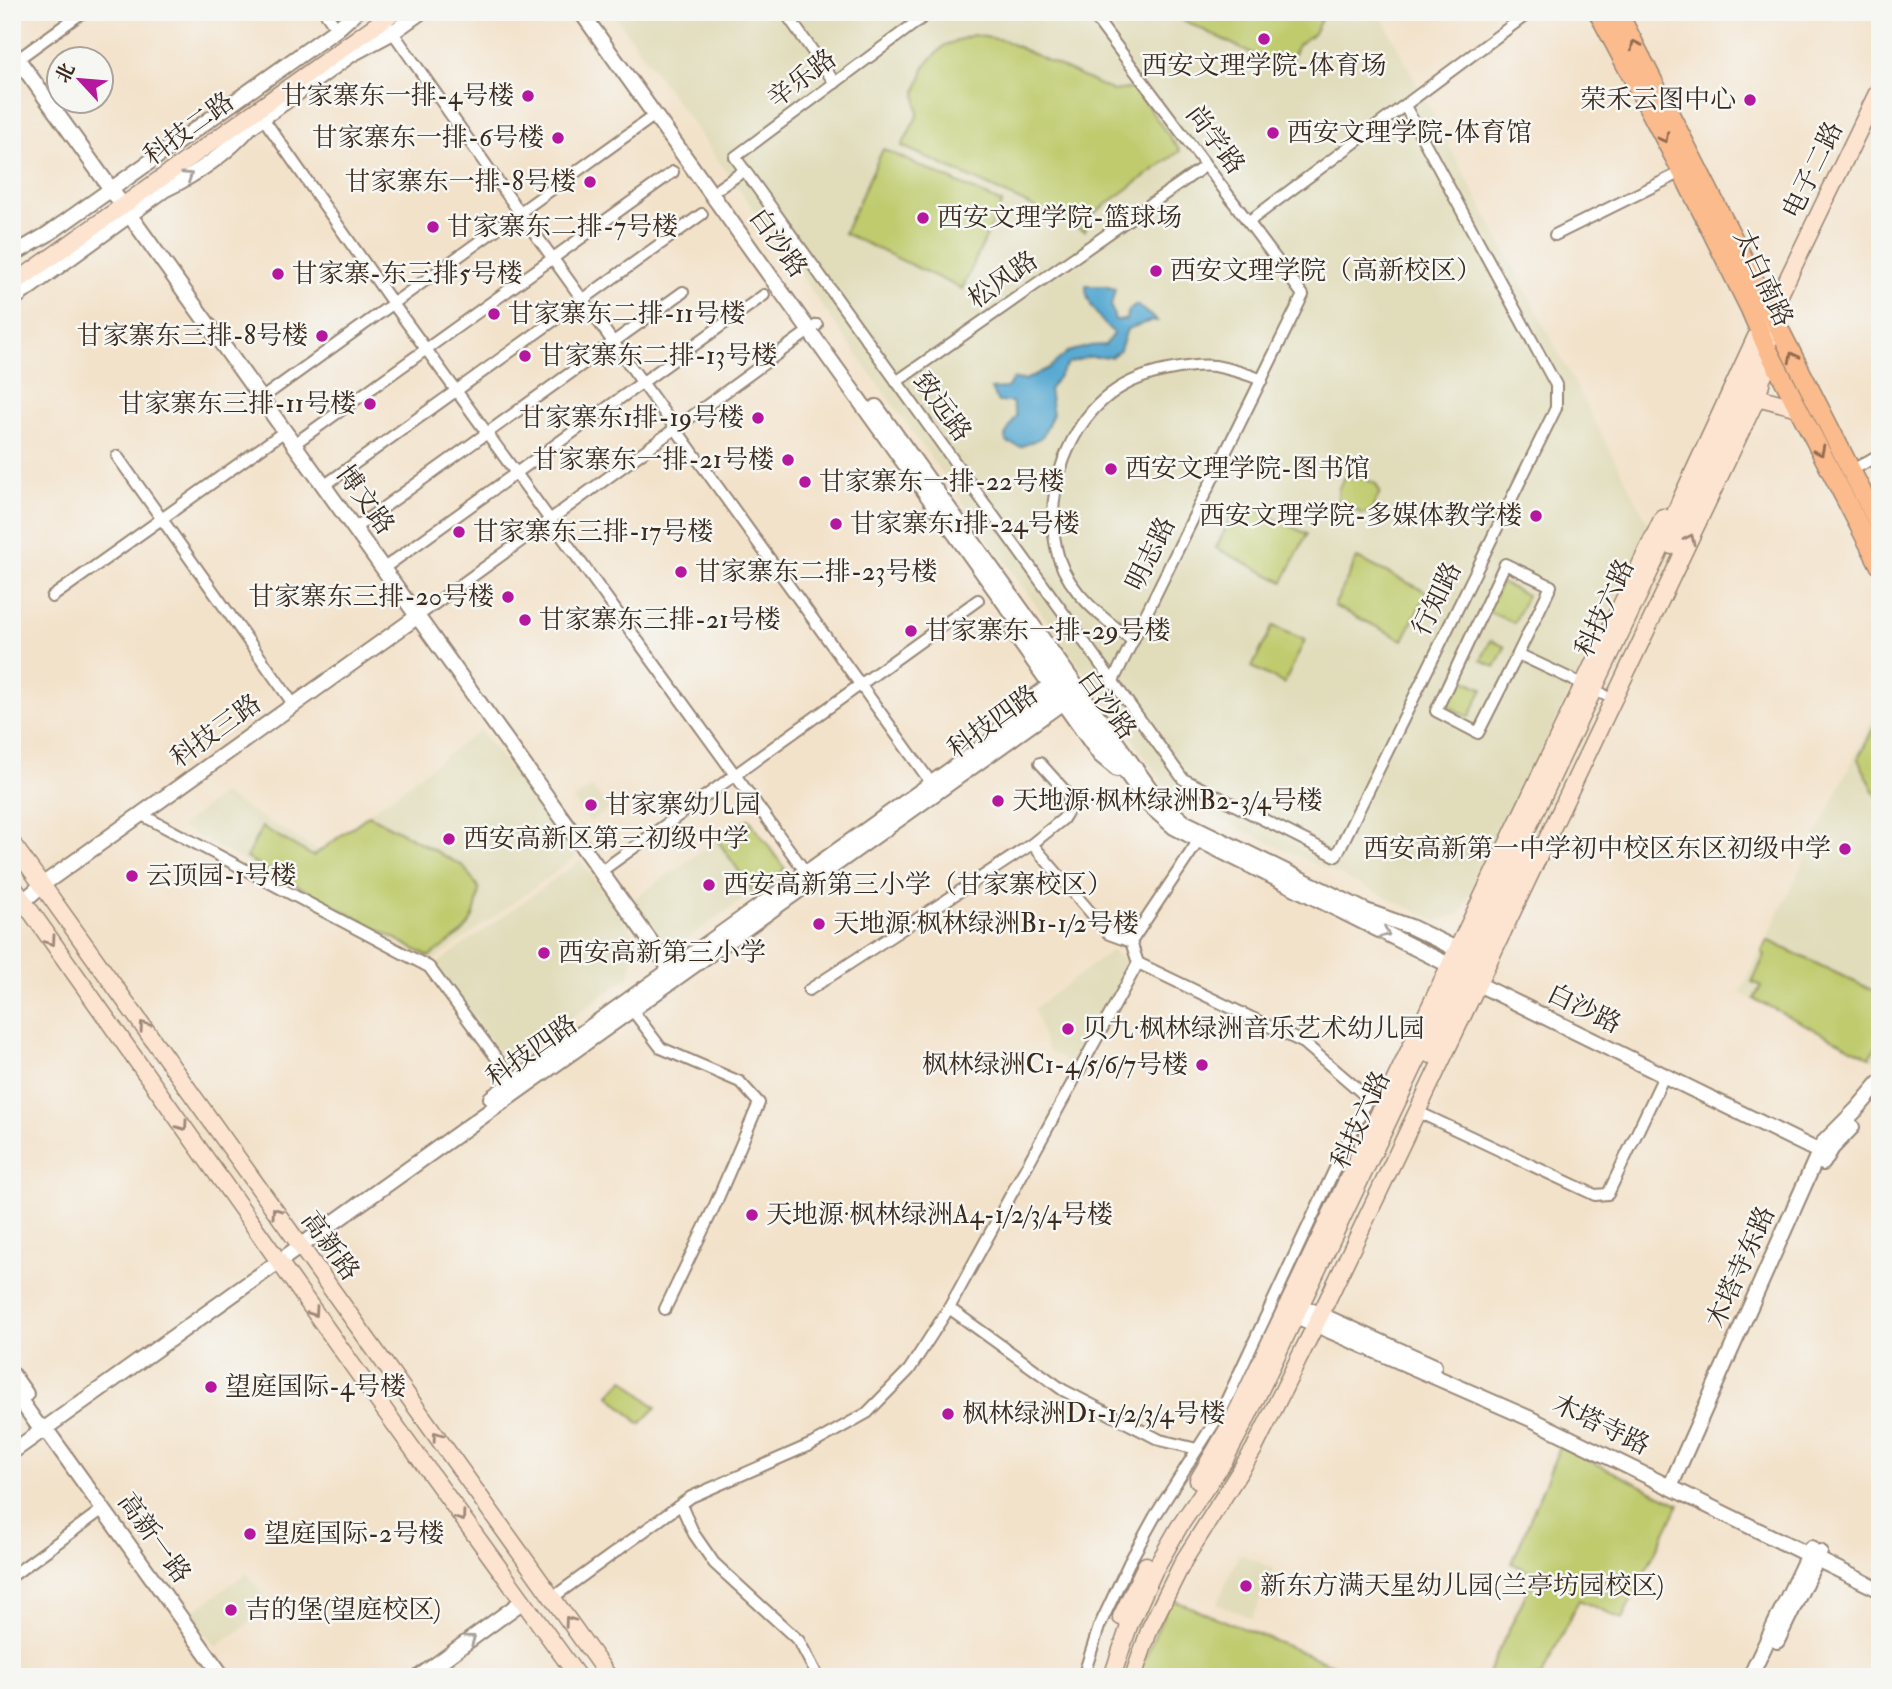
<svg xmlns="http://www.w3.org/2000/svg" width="1892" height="1689" viewBox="0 0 1892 1689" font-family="'IM FELL Double Pica','Noto Serif SC',serif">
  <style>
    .built { fill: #e1dcba }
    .green { fill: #bfcb6d; stroke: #7d7a46; stroke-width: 2 }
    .water { fill: #57a9d2; stroke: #496a78; stroke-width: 2 }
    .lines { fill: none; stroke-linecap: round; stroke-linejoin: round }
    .minor-casing { stroke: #978674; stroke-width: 14 }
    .tertiary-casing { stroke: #978674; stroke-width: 18 }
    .secondary-casing { stroke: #978674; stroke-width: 19 }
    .primary-casing { stroke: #978674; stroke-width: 21 }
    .minor { stroke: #fff; stroke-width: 10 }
    .tertiary { stroke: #fff; stroke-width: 14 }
    .secondary { stroke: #fde4d1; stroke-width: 16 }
    .primary { stroke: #fbbb8c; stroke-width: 18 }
    .oneway { stroke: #916b50 }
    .oneway2 { stroke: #a79f9a }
    .oneway3 { stroke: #9c8778 }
    .poi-dot { fill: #b5179e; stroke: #f6f6f2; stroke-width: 2.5 }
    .labels { text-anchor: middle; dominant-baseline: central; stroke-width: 5; stroke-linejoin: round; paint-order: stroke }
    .poi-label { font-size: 26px; fill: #3b2a1e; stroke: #f6f6f2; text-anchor: start }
    .street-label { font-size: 26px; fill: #3b2a1e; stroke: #f6f6f2 }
  </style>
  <rect width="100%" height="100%" fill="#f6f6f2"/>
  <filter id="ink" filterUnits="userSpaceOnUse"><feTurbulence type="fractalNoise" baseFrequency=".0143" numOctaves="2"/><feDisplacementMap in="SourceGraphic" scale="14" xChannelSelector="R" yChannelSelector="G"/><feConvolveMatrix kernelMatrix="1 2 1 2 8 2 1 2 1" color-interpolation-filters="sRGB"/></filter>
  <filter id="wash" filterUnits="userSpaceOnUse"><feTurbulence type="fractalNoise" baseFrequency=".00686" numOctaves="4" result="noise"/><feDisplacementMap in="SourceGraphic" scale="28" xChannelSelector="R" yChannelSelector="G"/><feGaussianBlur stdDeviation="1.57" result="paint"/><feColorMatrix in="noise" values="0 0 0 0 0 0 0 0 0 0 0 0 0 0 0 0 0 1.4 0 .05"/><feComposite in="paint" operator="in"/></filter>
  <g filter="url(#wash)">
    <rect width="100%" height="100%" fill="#f3e2ca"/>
    <g class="built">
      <path d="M615,12H1379L1651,528L1461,913L1437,921L1173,797L613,13Z"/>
      <path d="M1880,704V1051L1875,1061L1740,993Z"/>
      <path d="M480,730L576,857L433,961L180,827L222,794L319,851Z"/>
      <path d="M592,787L609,809L590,822L573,800Z"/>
      <path d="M749,817L786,869L680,944L656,937L631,901Z"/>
      <path d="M581,860L638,941L629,976L508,1064L434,966Z"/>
      <path d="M1111,951L1132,964L1075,1068L1047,1049L1034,1009Z"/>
      <path d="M1239,1554L1274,1568L1252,1618L1217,1604Z"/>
      <path d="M247,1573L272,1607L216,1647L191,1613Z"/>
    </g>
    <g class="green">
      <path d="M1166,12H1325L1314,33L1298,45L1286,70Z"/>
      <path d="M973,35L1003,40L1113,91L1134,88L1180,151L1092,215L1085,231L902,146L918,114L916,92L926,64L945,45Z"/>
      <path d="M883,149L1002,203L962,289L844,233Z"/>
      <path d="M1352,473L1376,484L1380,492L1371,511L1363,514L1338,501C1337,489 1341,478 1352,473Z"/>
      <path d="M1239,501L1307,534L1283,582L1216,548Z"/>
      <path d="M1357,558L1427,592L1403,640L1334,606Z"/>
      <path d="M1501,583L1527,595L1514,623L1487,611Z"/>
      <path d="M1273,626L1305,640L1284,684L1252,667Z"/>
      <path d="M1491,640L1505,647L1495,667L1481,660Z"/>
      <path d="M1457,676L1483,689L1469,717L1443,704Z"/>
      <path d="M1880,715V802L1858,759Z"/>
      <path d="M369,815L463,866L479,888C475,932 462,932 429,957L246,858L262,827L313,856Z"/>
      <path d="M749,819L785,869L753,891L718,841Z"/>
      <path d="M1767,940L1880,994V1039L1870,1057L1754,999L1761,986L1752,982L1765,955L1762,952Z"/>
      <path d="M624,1379L656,1408L640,1424L609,1395Z"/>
      <path d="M1560,1446L1679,1504L1622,1619L1579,1600L1541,1677H1486L1535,1575L1512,1563Z"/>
      <path d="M1170,1599L1364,1677H1137Z"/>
    </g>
    <path class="water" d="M1086,286H1104L1115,289L1111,306L1115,320H1126L1129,310L1137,305L1157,321H1151L1127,329L1120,350L1111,357H1088L1068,363L1049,390L1053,414L1042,437L1021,447L1006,442L1005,436L1016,416L1012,402H998L991,389L1007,388L1013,379L1025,380L1049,368L1068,352L1090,346L1105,345L1114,333C1102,323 1085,302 1086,286Z"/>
  </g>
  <g filter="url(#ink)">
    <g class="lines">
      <g class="minor-casing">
        <g id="minor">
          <path d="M325,12L337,29"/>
          <path d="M785,12L835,83"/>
          <path d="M930,12L735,157L1183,779L1336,856L1556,408V385L1405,106"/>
          <path d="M1091,12L1303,295L1112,683"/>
          <path d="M389,27L520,213L932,784"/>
          <path d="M18,59L83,12"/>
          <path d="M263,118L394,305L807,874"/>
          <path d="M719,188L745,170"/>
          <path d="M1248,222L1530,12"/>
          <path d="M1555,235L1682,172"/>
          <path d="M896,382L1205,166"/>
          <path d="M262,398L655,115"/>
          <path d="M294,444L673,172"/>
          <path d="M117,456L294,705"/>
          <path d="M1851,471L1880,454"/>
          <path d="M325,485L702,214"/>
          <path d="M355,528L683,292"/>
          <path d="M384,568L764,295"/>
          <path d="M52,597L285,431"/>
          <path d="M418,616L817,325"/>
          <path d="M1133,641C1104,619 1071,595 1059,559C1049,525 1052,491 1064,459C1083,410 1115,380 1168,370C1183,367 1200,364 1215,366C1231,369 1247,374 1262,380"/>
          <path d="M1518,654L1478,733L1436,711L1505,564L1551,586L1518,654L1603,694"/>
          <path d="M142,815L429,967L518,1087"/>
          <path d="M1032,844L1109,934L1131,942"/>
          <path d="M600,872L978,600"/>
          <path d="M809,990L1032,844L1063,819L1071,806L1066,792L1040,763"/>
          <path d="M633,1011L661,1048L740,1082L759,1103L715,1205L665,1309"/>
          <path d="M1416,1111L1595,1195L1608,1194L1664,1076"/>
          <path d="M949,1308L1063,1390L1160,1440L1197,1449"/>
          <path d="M681,1505L694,1534L714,1563L799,1641L818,1677"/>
          <path d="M12,1576L103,1509"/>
          <path d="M552,1598L691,1497L812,1444L867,1413L909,1370L949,1308L1138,963L1131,942L1199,840"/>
          <path d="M1083,1677L1099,1627L1129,1563L1155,1516L1221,1412L1368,1098L1304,1043L1138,963"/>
        </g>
      </g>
      <g class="tertiary-casing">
        <g id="tertiary">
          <path d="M581,12L1150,806L1174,827L1199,840L1459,970L1468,979L1826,1155"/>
          <path d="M12,51L676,977"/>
          <path d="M12,255L48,234L337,29L356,12"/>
          <path d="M12,300L164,190C195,175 227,153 250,127L352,54L393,32L421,12"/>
          <path d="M876,407L1158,800L1184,822L1366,911L1411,927L1467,954"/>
          <path d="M1013,632L1100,755L1117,769"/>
          <path d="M997,734L1006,718L1049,686"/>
          <path d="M12,911L42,885L418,616"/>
          <path d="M491,1098L1069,685"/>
          <path d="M1823,1163L1832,1148L1852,1127"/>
          <path d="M1301,1306L1434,1366"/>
          <path d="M1296,1316L1531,1419L1880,1590"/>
          <path d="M12,1374L26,1394"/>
          <path d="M12,1389L37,1424L45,1428L223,1677"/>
          <path d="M12,1452L1077,692"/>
          <path d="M1670,1487L1823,1143L1857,1109L1880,1082"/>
          <path d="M1777,1641L1820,1552"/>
          <path d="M419,1677L523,1601"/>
          <path d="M1750,1677L1811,1548"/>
        </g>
      </g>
      <g class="secondary-casing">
        <g id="secondary">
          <path d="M12,285L394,12"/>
          <path d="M1750,395L1798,408"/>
          <path d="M1672,546L1770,338"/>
          <path d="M12,843L609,1677"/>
          <path d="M12,885L375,1397L578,1677"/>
          <path d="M1431,1055L1532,845"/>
          <path d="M1198,1480L1233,1420L1663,517"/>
          <path d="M1121,1617L1146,1565"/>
          <path d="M1112,1677L1129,1626L1154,1571L1179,1527L1224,1461L1244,1424L1663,544L1680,501L1759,330L1771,313L1880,87"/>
          <path d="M1133,1677L1150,1628L1184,1560L1254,1449L1316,1324L1758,396L1762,379L1769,364"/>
        </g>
      </g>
      <g class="primary-casing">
        <g id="primary">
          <path d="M1598,12L1682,172L1749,307L1766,346L1880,566"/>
          <path d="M1618,12L1880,527"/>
        </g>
      </g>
      <use href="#minor" class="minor"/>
      <use href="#tertiary" class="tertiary"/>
      <use href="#secondary" class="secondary"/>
      <use href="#primary" class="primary"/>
    </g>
    <defs><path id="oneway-chevron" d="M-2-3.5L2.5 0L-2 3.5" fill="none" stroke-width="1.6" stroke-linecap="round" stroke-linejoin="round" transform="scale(1.75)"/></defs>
    <g class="oneway">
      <use href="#oneway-chevron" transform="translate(1635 45) rotate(-117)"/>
      <use href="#oneway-chevron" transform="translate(1664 138) rotate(62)"/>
      <use href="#oneway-chevron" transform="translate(1793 357) rotate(-117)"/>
      <use href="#oneway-chevron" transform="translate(1820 451) rotate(63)"/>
    </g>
    <g class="oneway2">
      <use href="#oneway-chevron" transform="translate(188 176) rotate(-34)"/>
      <use href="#oneway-chevron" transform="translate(1385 933) rotate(26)"/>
      <use href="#oneway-chevron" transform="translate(471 1639) rotate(-36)"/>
    </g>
    <g class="oneway3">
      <use href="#oneway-chevron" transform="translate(1690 539) rotate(-65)"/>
      <use href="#oneway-chevron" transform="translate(51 941) rotate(55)"/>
      <use href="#oneway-chevron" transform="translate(144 1026) rotate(-126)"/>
      <use href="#oneway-chevron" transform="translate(183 1126) rotate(55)"/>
      <use href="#oneway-chevron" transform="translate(276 1212) rotate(-125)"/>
      <use href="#oneway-chevron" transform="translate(314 1312) rotate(55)"/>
      <use href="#oneway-chevron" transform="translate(437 1436) rotate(-126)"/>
      <use href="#oneway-chevron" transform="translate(461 1517) rotate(54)"/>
      <use href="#oneway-chevron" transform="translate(569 1621) rotate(-126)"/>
    </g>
  </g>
  <g class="poi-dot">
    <circle cx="1264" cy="39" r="7"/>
    <circle cx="528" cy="96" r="7"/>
    <circle cx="1750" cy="100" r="7"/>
    <circle cx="1273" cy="133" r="7"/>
    <circle cx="558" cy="138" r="7"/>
    <circle cx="590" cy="182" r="7"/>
    <circle cx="923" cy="218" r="7"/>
    <circle cx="433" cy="227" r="7"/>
    <circle cx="1156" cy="271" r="7"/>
    <circle cx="278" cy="274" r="7"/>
    <circle cx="494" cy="314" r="7"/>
    <circle cx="322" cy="336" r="7"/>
    <circle cx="525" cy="356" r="7"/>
    <circle cx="370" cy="404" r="7"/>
    <circle cx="758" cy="418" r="7"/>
    <circle cx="788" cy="460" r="7"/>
    <circle cx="1111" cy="469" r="7"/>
    <circle cx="805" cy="482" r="7"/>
    <circle cx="1536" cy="516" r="7"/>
    <circle cx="836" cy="524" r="7"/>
    <circle cx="459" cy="532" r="7"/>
    <circle cx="681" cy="572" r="7"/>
    <circle cx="508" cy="597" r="7"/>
    <circle cx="525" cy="620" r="7"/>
    <circle cx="911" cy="631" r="7"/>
    <circle cx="998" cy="801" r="7"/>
    <circle cx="591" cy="805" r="7"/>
    <circle cx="449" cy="839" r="7"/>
    <circle cx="1845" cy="849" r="7"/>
    <circle cx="132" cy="876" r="7"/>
    <circle cx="709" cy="885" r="7"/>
    <circle cx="819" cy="924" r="7"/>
    <circle cx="544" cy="953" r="7"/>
    <circle cx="1068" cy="1029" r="7"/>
    <circle cx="1202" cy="1065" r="7"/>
    <circle cx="752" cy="1215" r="7"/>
    <circle cx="211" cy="1387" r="7"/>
    <circle cx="948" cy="1414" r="7"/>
    <circle cx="250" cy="1534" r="7"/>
    <circle cx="1246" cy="1586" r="7"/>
    <circle cx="231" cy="1610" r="7"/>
  </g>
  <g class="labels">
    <g class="poi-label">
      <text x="1264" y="66" text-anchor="middle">西安文理学院-体育场</text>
      <text x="514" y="96" text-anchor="end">甘家寨东一排-4号楼</text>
      <text x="1736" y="100" text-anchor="end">荣禾云图中心</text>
      <text x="1287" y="133">西安文理学院-体育馆</text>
      <text x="544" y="138" text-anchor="end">甘家寨东一排-6号楼</text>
      <text x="576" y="182" text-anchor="end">甘家寨东一排-8号楼</text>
      <text x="937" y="218">西安文理学院-篮球场</text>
      <text x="447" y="227">甘家寨东二排-7号楼</text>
      <text x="1170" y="271">西安文理学院（高新校区）</text>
      <text x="292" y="274">甘家寨-东三排5号楼</text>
      <text x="508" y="314">甘家寨东二排-11号楼</text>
      <text x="308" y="336" text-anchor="end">甘家寨东三排-8号楼</text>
      <text x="539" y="356">甘家寨东二排-13号楼</text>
      <text x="356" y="404" text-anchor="end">甘家寨东三排-11号楼</text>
      <text x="744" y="418" text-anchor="end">甘家寨东1排-19号楼</text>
      <text x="774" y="460" text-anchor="end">甘家寨东一排-21号楼</text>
      <text x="1125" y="469">西安文理学院-图书馆</text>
      <text x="819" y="482">甘家寨东一排-22号楼</text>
      <text x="1522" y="516" text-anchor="end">西安文理学院-多媒体教学楼</text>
      <text x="850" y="524">甘家寨东1排-24号楼</text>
      <text x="473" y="532">甘家寨东三排-17号楼</text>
      <text x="695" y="572">甘家寨东二排-23号楼</text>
      <text x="494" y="597" text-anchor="end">甘家寨东三排-20号楼</text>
      <text x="539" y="620">甘家寨东三排-21号楼</text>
      <text x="925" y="631">甘家寨东一排-29号楼</text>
      <text x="1012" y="801">天地源·枫林绿洲B2-3/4号楼</text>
      <text x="605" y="805">甘家寨幼儿园</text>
      <text x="463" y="839">西安高新区第三初级中学</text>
      <text x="1831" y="849" text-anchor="end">西安高新第一中学初中校区东区初级中学</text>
      <text x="146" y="876">云顶园-1号楼</text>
      <text x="723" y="885">西安高新第三小学（甘家寨校区）</text>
      <text x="833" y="924">天地源·枫林绿洲B1-1/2号楼</text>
      <text x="558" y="953">西安高新第三小学</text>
      <text x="1082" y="1029">贝九·枫林绿洲音乐艺术幼儿园</text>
      <text x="1188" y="1065" text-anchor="end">枫林绿洲C1-4/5/6/7号楼</text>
      <text x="766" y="1215">天地源·枫林绿洲A4-1/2/3/4号楼</text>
      <text x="225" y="1387">望庭国际-4号楼</text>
      <text x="962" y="1414">枫林绿洲D1-1/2/3/4号楼</text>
      <text x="264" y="1534">望庭国际-2号楼</text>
      <text x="1260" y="1586">新东方满天星幼儿园(兰亭坊园校区)</text>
      <text x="245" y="1610">吉的堡(望庭校区)</text>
    </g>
    <g class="street-label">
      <text transform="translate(802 79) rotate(-37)">辛乐路</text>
      <text transform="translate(189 129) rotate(-36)">科技二路</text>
      <text transform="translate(1215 140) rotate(53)">尚学路</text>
      <text transform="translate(1813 170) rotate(-64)">电子二路</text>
      <text transform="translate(778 243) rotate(54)">白沙路</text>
      <text transform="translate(1763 278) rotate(65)">太白南路</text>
      <text transform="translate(1003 280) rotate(-35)">松风路</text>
      <text transform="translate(942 407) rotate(54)">致远路</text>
      <text transform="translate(365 500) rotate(54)">博文路</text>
      <text transform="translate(1151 554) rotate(-64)">明志路</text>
      <text transform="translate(1437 599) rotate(-64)">行知路</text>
      <text transform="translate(1605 608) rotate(-65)">科技六路</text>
      <text transform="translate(1107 705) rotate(54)">白沙路</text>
      <text transform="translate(993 722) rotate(-36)">科技四路</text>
      <text transform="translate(216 731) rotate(-36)">科技三路</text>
      <text transform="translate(1584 1009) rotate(26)">白沙路</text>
      <text transform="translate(532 1051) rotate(-35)">科技四路</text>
      <text transform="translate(1361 1120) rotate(-65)">科技六路</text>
      <text transform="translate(330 1246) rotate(54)">高新路</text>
      <text transform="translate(1741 1267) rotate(-66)">木塔寺东路</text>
      <text transform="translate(1601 1425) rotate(26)">木塔寺路</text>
      <text transform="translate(154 1538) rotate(54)">高新一路</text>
    </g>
  </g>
  <rect width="1892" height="1689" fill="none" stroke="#f6f6f2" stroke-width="42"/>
  <g transform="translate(80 80) rotate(296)"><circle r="33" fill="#f6f6f2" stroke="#aba49d" stroke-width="2"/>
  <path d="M0-5L12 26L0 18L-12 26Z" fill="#b5179e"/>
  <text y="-10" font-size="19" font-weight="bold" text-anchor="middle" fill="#3b2a1e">北</text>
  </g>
</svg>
